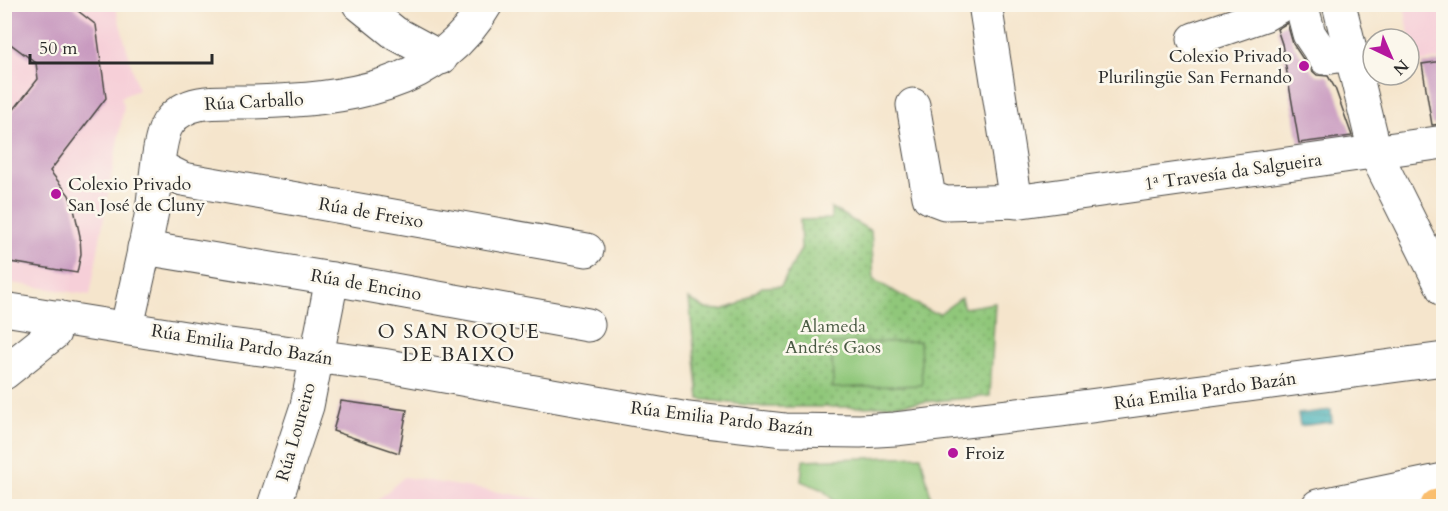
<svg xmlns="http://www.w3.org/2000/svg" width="1448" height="511" viewBox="0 0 1448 511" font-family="Cardo,serif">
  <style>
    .built { fill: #f6cfd8 }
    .grass { fill: url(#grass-dots); stroke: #5e7952; stroke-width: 1.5 }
    .park { fill: #90c77a; stroke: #5e7952; stroke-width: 1.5 }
    .water { fill: url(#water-rules); stroke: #346c70; stroke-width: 1.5 }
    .building { fill: #c899bf }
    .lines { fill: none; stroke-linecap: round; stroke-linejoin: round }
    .minor-casing { stroke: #494743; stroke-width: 35 }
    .highway-casing { stroke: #494743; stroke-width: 35 }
    .minor { stroke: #fff; stroke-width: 33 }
    .highway { stroke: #fabe6e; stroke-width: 33 }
    .poi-dot { fill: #b5179e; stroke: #fbf7ec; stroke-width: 2 }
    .labels { text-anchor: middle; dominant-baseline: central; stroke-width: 5; stroke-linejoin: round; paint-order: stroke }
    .poi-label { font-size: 18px; fill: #2b2b2b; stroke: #fbf7ec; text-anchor: start }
    .street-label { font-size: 18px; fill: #2b2b2b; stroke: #fbf7ec }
    .park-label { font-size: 18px; fill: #495a43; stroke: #fbf7ec }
    .neighbourhood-label { font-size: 20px; letter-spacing: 1.5px; fill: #2b2b2b; stroke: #fbf7ec }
  </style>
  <defs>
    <pattern id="grass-dots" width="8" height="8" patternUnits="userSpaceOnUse" patternTransform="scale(1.5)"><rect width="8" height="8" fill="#90c77a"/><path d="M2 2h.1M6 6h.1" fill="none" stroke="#76a264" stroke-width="1.8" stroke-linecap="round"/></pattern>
    <pattern id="water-rules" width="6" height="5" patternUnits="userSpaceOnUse" patternTransform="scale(1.5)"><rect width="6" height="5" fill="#3daeb6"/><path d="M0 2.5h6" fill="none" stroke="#338e94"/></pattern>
  </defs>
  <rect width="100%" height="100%" fill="#fbf7ec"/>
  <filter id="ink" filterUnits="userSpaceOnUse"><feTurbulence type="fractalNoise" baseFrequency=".0167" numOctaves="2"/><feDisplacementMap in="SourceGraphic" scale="12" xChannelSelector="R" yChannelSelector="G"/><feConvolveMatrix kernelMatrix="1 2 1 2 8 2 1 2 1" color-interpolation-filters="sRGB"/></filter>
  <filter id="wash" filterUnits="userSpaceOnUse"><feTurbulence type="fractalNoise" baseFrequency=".008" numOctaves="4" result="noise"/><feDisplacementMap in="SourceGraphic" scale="24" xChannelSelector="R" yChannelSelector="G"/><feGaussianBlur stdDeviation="1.35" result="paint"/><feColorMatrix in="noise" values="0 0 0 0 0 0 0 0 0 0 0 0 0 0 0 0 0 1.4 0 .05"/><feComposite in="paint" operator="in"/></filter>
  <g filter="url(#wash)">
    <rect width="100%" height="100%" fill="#f5e5cc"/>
    <g class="built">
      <path d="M5,5H115L138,90L121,97L124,106L90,295L5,282L4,95L12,86L5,80Z"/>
      <path d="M1404,5H1443V59L1414,63Z"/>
      <path d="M404,477L584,506H371Z"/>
    </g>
    <path class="grass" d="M831,208L871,231L874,280L931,312L940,313L961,298L964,308L995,303L990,396L868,407H764L699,399L689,299L706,309L722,310L739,304L762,287L781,286L801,249L800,220L831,219Z"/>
    <g class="park">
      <path d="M920,341L922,385L833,388L832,344Z"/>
      <path d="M921,456L933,506H846L835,502L823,490L801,481L803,460Z"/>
    </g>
    <path class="water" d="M1331,410L1332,422L1300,426L1298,414Z"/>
    <g id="blocks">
      <g class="building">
        <path d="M4,4H69L96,25L106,98L50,171L69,195L74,209L80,236L81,254L77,273L4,261V122L38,79L36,63L4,39Z"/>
        <path d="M1287,23L1293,44L1309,68L1317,75L1328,76L1335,88L1352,136L1299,143L1282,44L1277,29Z"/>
        <path d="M1443,61V124L1432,125L1422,64Z"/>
        <path d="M341,401L407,410L399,453L333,431Z"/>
      </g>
    </g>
  </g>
  <g filter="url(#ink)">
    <use href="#blocks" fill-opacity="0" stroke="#494743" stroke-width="1.5"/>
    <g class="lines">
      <g class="minor-casing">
        <g id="minor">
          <path d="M359,4L395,33L441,58"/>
          <path d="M985,4L1016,202"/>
          <path d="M1297,4L1303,11L1309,34L1325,58L1350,54"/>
          <path d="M1339,4L1375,152L1444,290"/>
          <path d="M1194,39L1264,15L1283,4"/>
          <path d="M913,105L929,197L945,203L1022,201L1444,142"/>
          <path d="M159,167L183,179L587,250"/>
          <path d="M144,248L350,282L588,325"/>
          <path d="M4,309L223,344L382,365L688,419L784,430L860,431L895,429L1060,410L1444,359"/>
          <path d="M127,327C135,289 145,250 152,211C155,191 158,136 169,122C188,96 227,103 254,102C344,99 437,90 486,4"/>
          <path d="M4,373L54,333L58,317"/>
          <path d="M274,506L307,406L332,279"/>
          <path d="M1318,506L1444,480"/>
        </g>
      </g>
      <g class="highway-casing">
        <path id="highway" d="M1437,506L1444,505"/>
      </g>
      <use href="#minor" class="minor"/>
      <use href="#highway" class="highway"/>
    </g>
  </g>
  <g class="poi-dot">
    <circle cx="1304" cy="66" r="6"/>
    <circle cx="56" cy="194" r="6"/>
    <circle cx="953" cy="453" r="6"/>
  </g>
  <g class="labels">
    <g class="poi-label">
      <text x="1292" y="56" text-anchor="end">Colexio Privado<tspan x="1292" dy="21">Plurilingüe San Fernando</tspan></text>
      <text x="68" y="184">Colexio Privado<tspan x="68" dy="21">San José de Cluny</tspan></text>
      <text x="965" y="453">Froiz</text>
    </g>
    <g class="street-label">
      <text transform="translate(254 102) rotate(-3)">Rúa Carballo</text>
      <text transform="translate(1233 172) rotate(-8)">1ª Travesía da Salgueira</text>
      <text transform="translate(371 213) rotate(10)">Rúa de Freixo</text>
      <text transform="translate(366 285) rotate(10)">Rúa de Encino</text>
      <text transform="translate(242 345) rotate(9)">Rúa Emilia Pardo Bazán</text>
      <text transform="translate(1205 391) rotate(-8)">Rúa Emilia Pardo Bazán</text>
      <text transform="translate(722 419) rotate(7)">Rúa Emilia Pardo Bazán</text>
      <text transform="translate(296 432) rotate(-74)">Rúa Loureiro</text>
    </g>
    <g class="park-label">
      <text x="833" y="326">Alameda<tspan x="833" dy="21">Andrés Gaos</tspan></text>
    </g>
    <g class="neighbourhood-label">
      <text x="459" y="331">O SAN ROQUE<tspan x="459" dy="23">DE BAIXO</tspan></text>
    </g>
  </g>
  <rect width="1448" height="511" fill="none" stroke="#fbf7ec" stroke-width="24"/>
  <g transform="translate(1391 57) rotate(136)"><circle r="28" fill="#fbf7ec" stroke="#a8a59f" stroke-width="1.5"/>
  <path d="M0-4.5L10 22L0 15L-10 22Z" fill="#b5179e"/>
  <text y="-9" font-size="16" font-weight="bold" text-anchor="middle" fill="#2b2b2b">N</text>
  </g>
  <path d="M30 54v9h182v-9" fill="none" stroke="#2b2b2b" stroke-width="3"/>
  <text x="39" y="54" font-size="18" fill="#2b2b2b" stroke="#fbf7ec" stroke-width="4.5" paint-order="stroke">50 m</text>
</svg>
